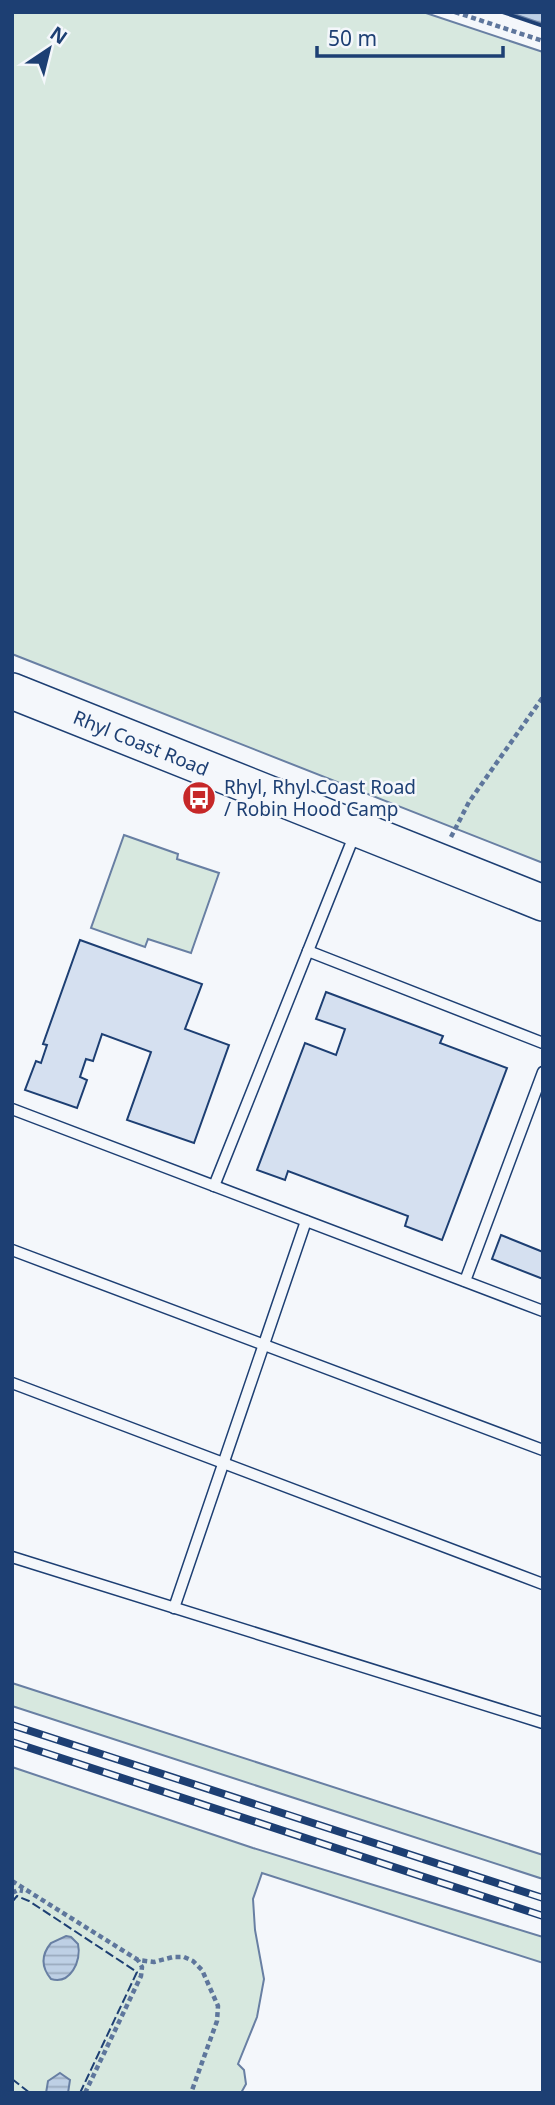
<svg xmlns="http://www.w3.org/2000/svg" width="555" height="2105" viewBox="0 0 555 2105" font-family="'Noto Sans',sans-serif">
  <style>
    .green { fill: #d7e8df; stroke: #687fa3; stroke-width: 2 }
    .water { fill: url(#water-rules); stroke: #687fa3; stroke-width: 2 }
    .building { fill: #d5e0f0; stroke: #1d3f73; stroke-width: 2 }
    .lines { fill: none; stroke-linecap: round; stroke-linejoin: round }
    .service-casing { stroke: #1d3f73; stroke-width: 13 }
    .primary-casing { stroke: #1d3f73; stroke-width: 38 }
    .path { stroke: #5e769c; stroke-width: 4.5; stroke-dasharray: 5 3.5; stroke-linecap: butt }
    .service { stroke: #f4f7fb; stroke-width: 10 }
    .primary { stroke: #f4f7fb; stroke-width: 35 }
    .rail-casing { stroke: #1d3f73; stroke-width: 8 }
    .rail { stroke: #f4f7fb; stroke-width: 5; stroke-dasharray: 16; stroke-linecap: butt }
    .fence { stroke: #1d3f73; stroke-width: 2; stroke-dasharray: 9 3.5; stroke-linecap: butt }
    .wall { stroke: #1d3f73; stroke-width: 3.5 }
    .labels { text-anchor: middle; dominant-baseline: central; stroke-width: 5; stroke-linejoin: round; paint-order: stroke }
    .street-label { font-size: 19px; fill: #1d3f73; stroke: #f4f7fb }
    .poi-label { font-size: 19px; fill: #1d3f73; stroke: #f4f7fb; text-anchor: start }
  </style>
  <defs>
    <pattern id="water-rules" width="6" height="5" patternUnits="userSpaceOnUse" patternTransform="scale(1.75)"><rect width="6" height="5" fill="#bed0e5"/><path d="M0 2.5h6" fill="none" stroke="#9aaabe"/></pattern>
  </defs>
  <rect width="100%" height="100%" fill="#f4f7fb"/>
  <g class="green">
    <path d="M12,12H423L543,52V863L12,654Z"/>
    <path d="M124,835L178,854L177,859L219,873L191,953L148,939L145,947L91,928Z"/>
    <path d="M12,1683L543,1855V1879L12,1706Z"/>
    <path d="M12,1767L253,1848L543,1937V1963L262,1873L253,1899L255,1930L264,1979L257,2017L238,2064L244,2070L246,2084L241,2093H12Z"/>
  </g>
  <g class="water">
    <path d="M508,12H543V24Z"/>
    <path d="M66,1936L71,1937L78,1944C82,1961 70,1985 51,1979C41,1967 41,1955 51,1943Z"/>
    <path d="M60,2073L70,2080L68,2093H46L48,2081Z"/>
  </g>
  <g class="building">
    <path d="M80,940L202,984L185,1029L229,1045L194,1143L127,1120L151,1052L102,1034L93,1061L86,1059L80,1077L87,1080L77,1108L25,1090L36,1061L41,1063L47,1045L43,1044Z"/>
    <path d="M326,992L443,1036L440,1043L507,1068L442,1240L405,1226L408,1216L288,1171L285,1180L257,1170L305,1043L336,1055L345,1029L316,1019Z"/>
    <path d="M501,1235L543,1252V1279L492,1259Z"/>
  </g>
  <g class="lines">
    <g class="service-casing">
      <g id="service">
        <path d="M308,951L543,1043"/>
        <path d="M12,1109L543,1311"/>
        <path d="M214,1186L356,831"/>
        <path d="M12,1250L543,1450"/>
        <path d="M465,1281L543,1072"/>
        <path d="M12,1383L543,1584"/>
        <path d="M12,1557L543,1723"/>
        <path d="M174,1608L306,1221"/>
      </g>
    </g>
    <g class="primary-casing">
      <path id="primary" d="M12,691L543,903"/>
    </g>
    <g class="path">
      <path d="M455,12L543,41"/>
      <path d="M451,837L469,802L543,697"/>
      <path d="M12,1881L138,1960L154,1962L173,1957H184L193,1961L202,1970L218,2006L217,2021L191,2093"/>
      <path d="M12,1893L18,1890L23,1891"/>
      <path d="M85,2093L141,1976L142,1967L138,1960"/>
    </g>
    <use href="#service" class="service"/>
    <use href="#primary" class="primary"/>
    <g class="rail-casing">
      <g id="rail">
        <path d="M12,1725L543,1898"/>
        <path d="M12,1742L543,1916"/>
      </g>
    </g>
    <use href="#rail" class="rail"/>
    <g class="fence">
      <path d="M12,1902L17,1896L29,1901L137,1972L80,2093"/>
      <path d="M12,2079L30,2093"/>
    </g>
    <path class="wall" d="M502,12L543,26"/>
  </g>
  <defs>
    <g id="bus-disc" transform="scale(1.75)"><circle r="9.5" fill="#c62828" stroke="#f4f7fb"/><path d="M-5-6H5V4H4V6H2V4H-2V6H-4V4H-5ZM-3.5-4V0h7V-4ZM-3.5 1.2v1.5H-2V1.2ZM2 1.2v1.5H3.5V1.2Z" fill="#fff"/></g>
  </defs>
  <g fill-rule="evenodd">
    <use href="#bus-disc" x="199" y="798"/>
  </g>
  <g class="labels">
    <g class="street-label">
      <text transform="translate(141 743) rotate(22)">Rhyl Coast Road</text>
    </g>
    <g class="poi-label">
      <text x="224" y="787">Rhyl, Rhyl Coast Road<tspan x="224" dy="22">/ Robin Hood Camp</tspan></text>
    </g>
  </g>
  <rect width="555" height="2105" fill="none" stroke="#1d3f73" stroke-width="28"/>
  <g transform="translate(49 49) rotate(35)" stroke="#f4f7fb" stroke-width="5" paint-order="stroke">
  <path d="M0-5L12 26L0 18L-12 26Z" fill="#1d3f73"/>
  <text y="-10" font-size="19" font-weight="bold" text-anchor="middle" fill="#1d3f73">N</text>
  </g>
  <path d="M317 46v10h186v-10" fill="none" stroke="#1d3f73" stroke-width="3.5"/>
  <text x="328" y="46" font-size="21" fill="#1d3f73" stroke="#f4f7fb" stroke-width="5" paint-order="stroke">50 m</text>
</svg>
